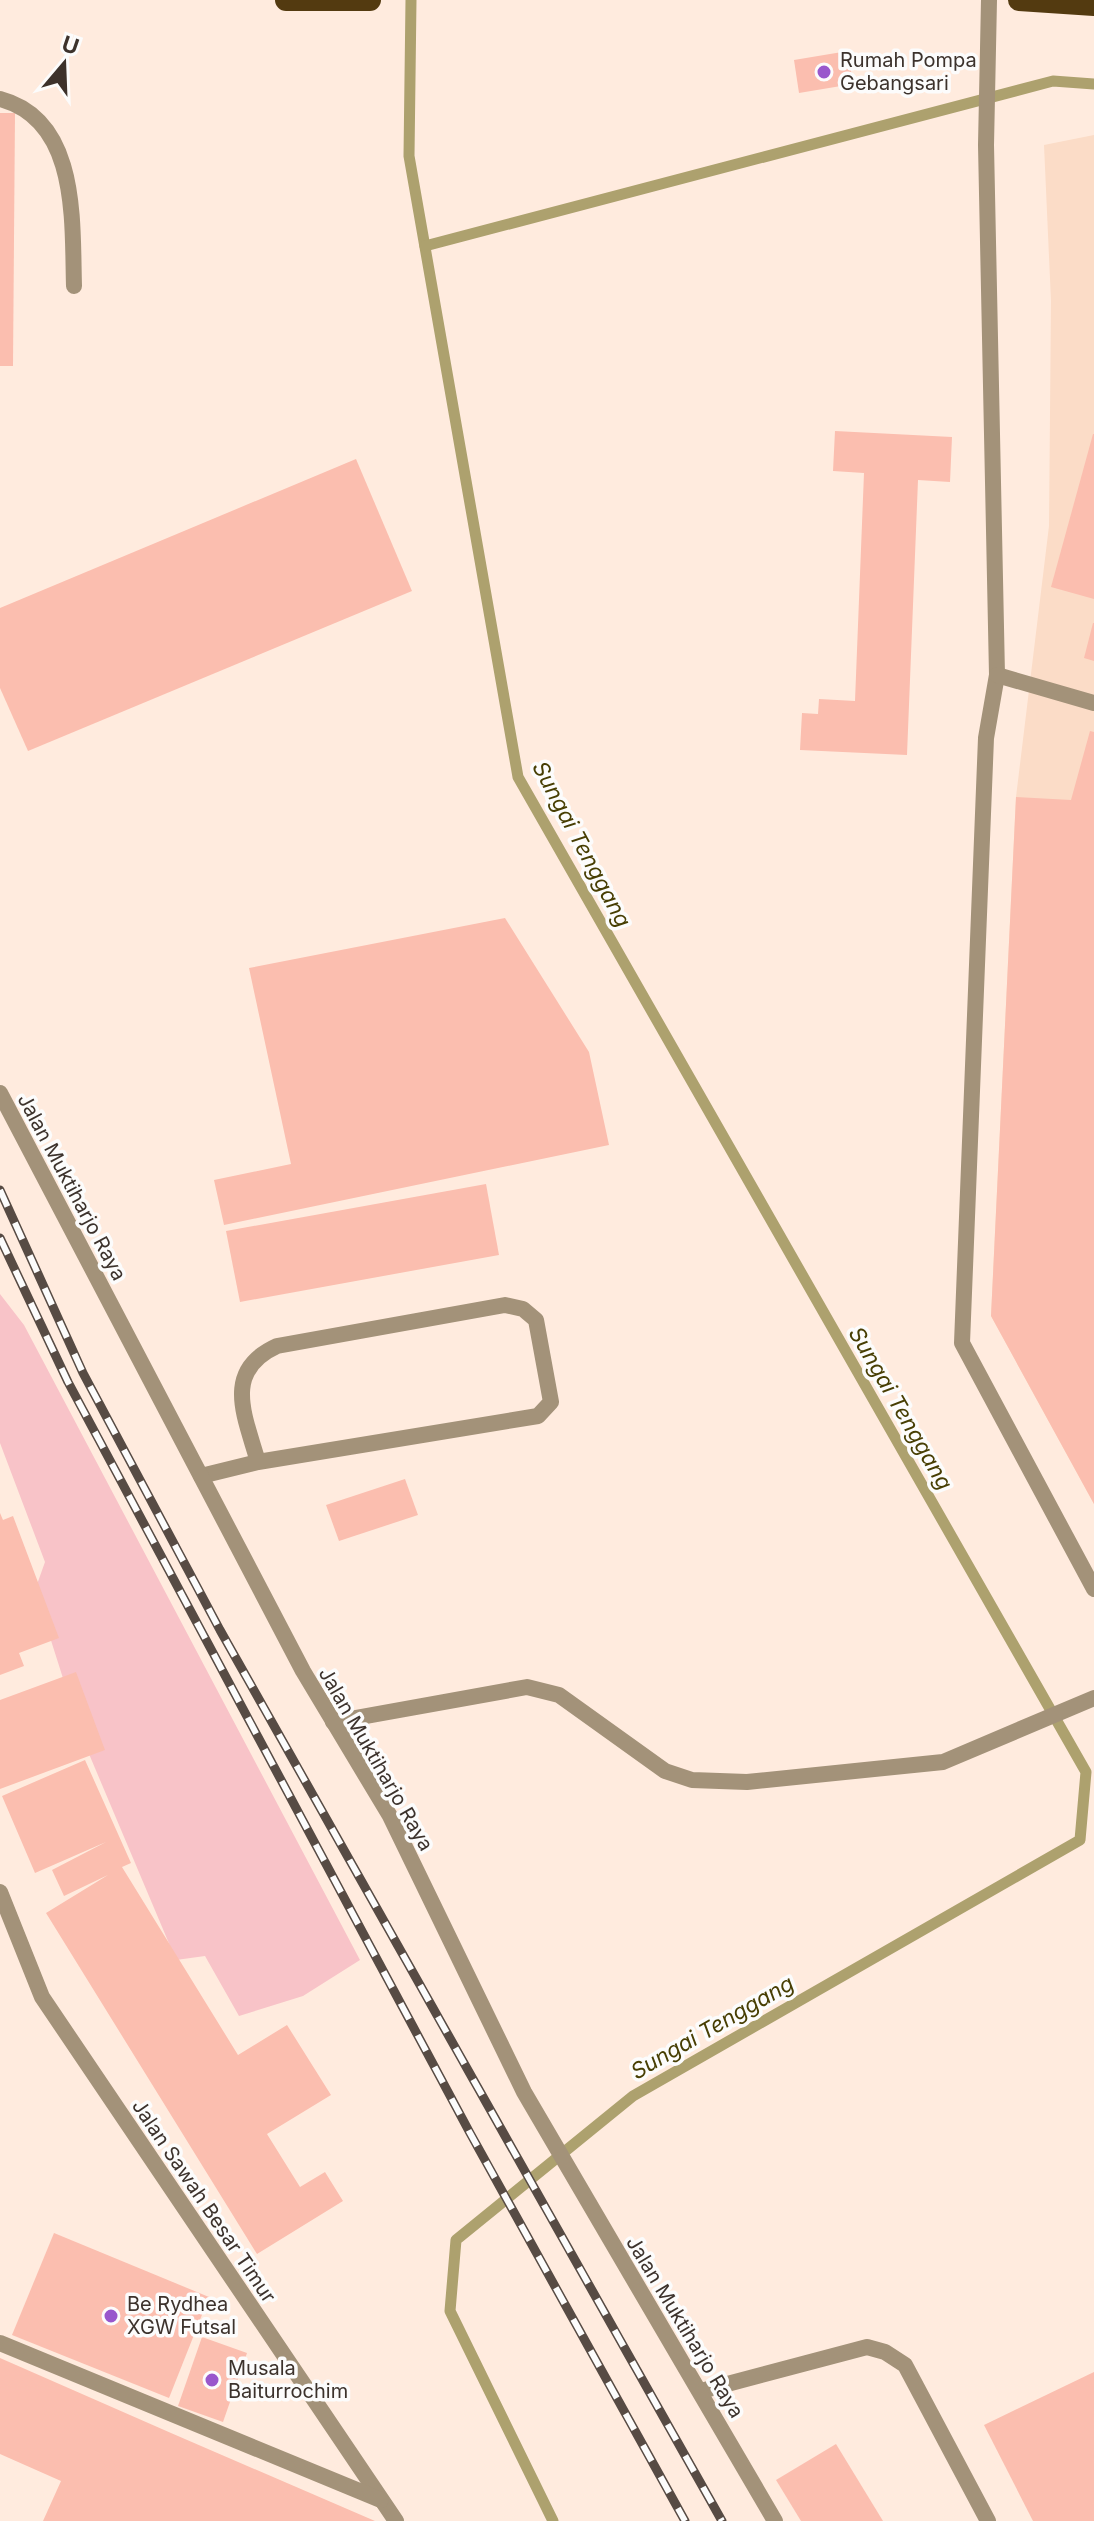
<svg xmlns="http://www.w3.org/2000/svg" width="1094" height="2521" viewBox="0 0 1094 2521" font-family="Inter,sans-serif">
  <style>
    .built { fill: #fbdcc7 }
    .green { fill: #f8c3c8 }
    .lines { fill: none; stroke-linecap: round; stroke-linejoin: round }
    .stream { stroke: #ada16e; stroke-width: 11 }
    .building { fill: #fbbeaf }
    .service { stroke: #a39279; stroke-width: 16 }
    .minor { stroke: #a39279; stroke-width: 16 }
    .tertiary { stroke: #a39279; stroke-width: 16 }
    .trunk { stroke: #533a10; stroke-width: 22 }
    .rail-casing { stroke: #574b44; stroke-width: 9 }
    .rail { stroke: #fcfcfc; stroke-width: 6; stroke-dasharray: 18; stroke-linecap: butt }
    .poi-dot { fill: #9957cc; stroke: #fcfcfc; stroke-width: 3 }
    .labels { text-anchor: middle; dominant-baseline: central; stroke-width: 7; stroke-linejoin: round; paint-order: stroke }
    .poi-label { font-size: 20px; fill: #3c322c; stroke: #fcfcfc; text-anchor: start }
    .street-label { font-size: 20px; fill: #3c322c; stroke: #fcfcfc }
    .water-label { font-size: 22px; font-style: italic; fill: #473e03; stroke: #fcfcfc }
  </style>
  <rect width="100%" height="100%" fill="#ffebde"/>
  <path class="built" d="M1094,135V1504L991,1316L1016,797L1049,526L1051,301L1044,145Z"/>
  <path class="green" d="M0,1294L24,1325L360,1960L303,1996L239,2016L205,1956L176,1960L81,1735L35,1590L45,1562L0,1443Z"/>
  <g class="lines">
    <g class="stream">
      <path d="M411,0L409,156L518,777L1086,1772L1080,1840L633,2096L456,2240L450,2311L553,2521"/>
      <path d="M425,246L1053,81L1094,84"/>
    </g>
  </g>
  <g class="building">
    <path d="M848,51L853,84L799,93L794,60Z"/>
    <path d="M0,113H15L13,366H0Z"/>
    <path d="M835,431L952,437L950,482L918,480L907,755L800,750L802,713L818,714L819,699L855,701L864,473L833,471Z"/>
    <path d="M1093,434H1094V599L1051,587Z"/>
    <path d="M356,459L412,591L28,751L0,688V608Z"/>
    <path d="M1093,623H1094V661L1084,658Z"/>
    <path d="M1090,731L1094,732V1504L991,1316L1016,797L1071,800Z"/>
    <path d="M505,918L589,1052L609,1145L224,1225L214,1180L291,1164L249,968Z"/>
    <path d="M486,1184L499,1255L240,1302L226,1231Z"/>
    <path d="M405,1479L418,1515L339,1541L326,1505Z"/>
    <path d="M0,1513L3,1520L13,1516L59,1638L19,1653L24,1666L0,1675Z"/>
    <path d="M76,1672L105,1750L0,1789V1700Z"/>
    <path d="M85,1760L131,1863L122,1867L238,2055L287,2025L331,2095L267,2134L300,2187L325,2172L343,2201L257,2254L46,1913L108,1875L64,1896L52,1870L106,1842L35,1873L2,1796Z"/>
    <path d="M54,2233L209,2297L169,2398L12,2335Z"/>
    <path d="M202,2337L247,2353L223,2422L178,2406Z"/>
    <path d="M0,2358L171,2433L375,2521H43L61,2481L0,2454Z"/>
    <path d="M1094,2372V2521H1033L984,2425Z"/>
    <path d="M836,2444L883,2521H801L776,2480Z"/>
  </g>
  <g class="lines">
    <g class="service">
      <path d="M989,0L986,145L997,675L986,738L962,1343L1094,1589"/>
      <path d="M0,99C79,120 72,221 74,286"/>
      <path d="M997,675L1094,703"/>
      <path d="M201,1476L258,1462L538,1416L551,1402L536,1320L523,1309L505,1305L277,1346C222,1371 245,1416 258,1462"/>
      <path d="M333,1722L527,1687L559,1695L665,1771L692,1780L747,1782L943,1762L1094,1698"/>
      <path d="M701,2391L867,2347L885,2352L905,2365L988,2521"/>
    </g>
    <g class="minor">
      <path d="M0,1892L42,1997L396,2521"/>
      <path d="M0,2343L381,2500"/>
    </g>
    <path class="tertiary" d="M0,1093L303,1671L390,1816L524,2092L775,2521"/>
    <g class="trunk">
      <path d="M286,0H370"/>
      <path d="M1019,0L1094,5"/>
    </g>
    <g class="rail-casing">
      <g id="rail">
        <path d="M0,1190L83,1373L220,1630L722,2521"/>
        <path d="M0,1238L68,1382L470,2133L685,2521"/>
      </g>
    </g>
    <use href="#rail" class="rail"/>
  </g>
  <g class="poi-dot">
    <circle cx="824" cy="72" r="8"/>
    <circle cx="111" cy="2316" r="8"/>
    <circle cx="212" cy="2380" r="8"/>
  </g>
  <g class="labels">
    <g class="poi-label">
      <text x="840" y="60">Rumah Pompa<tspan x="840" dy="23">Gebangsari</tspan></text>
      <text x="127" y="2304">Be Rydhea<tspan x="127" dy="23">XGW Futsal</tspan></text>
      <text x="228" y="2368">Musala<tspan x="228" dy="23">Baiturrochim</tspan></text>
    </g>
    <g class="street-label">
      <text transform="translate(72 1187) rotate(62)">Jalan Muktiharjo Raya</text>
      <text transform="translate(376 1759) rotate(60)">Jalan Muktiharjo Raya</text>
      <text transform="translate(204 2201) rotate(56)">Jalan Sawah Besar Timur</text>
      <text transform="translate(685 2327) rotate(59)">Jalan Muktiharjo Raya</text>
    </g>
    <g class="water-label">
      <text transform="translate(582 844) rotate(62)">Sungai Tenggang</text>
      <text transform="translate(901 1408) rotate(60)">Sungai Tenggang</text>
      <text transform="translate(712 2027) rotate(-30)">Sungai Tenggang</text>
    </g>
  </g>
  <g transform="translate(64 64) rotate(19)" stroke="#fcfcfc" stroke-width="6" paint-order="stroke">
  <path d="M0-6L14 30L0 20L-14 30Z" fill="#3c322c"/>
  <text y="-12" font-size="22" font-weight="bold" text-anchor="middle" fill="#3c322c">U</text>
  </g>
</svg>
